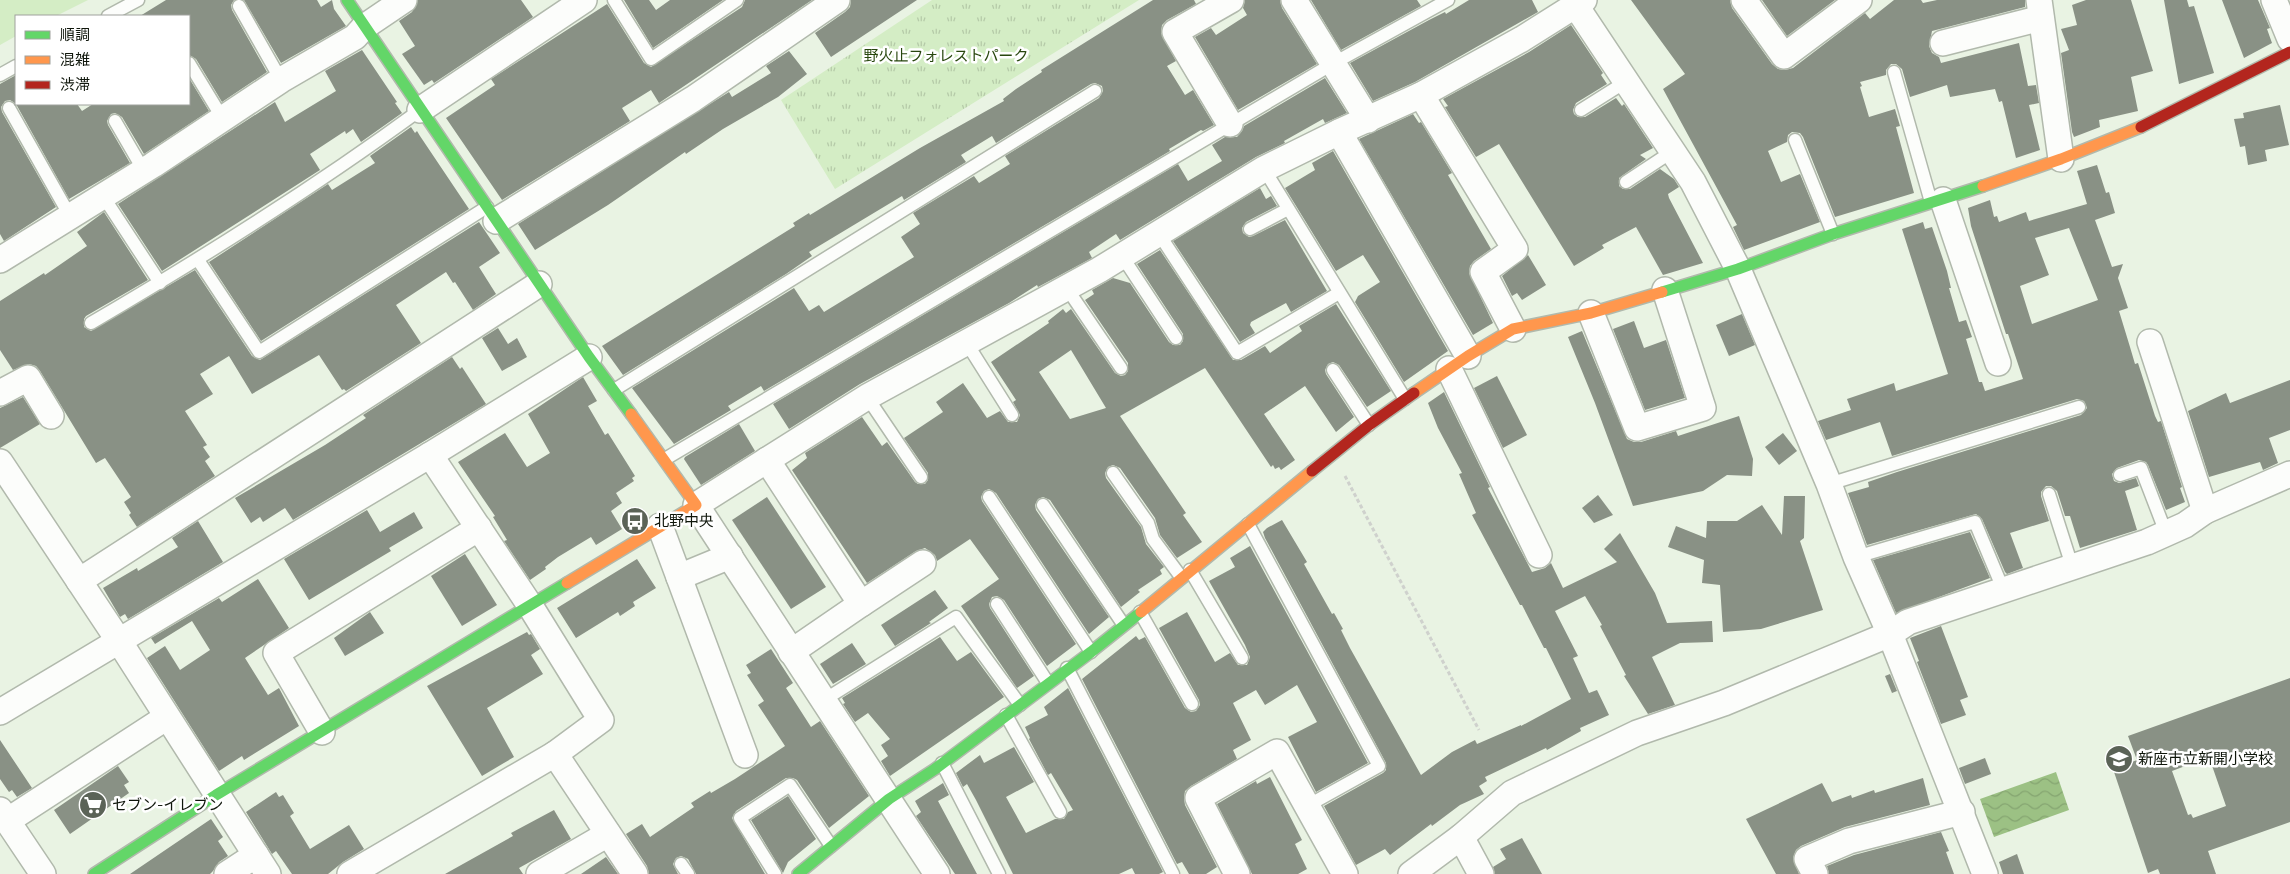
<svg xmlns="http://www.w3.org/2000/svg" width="2290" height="874" viewBox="0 0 2290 874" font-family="Raleway,'Noto Sans JP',sans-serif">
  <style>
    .grass { fill: url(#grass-tufts) }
    .pitch { fill: #d4edc5 }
    .water { fill: url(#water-waves) }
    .building { fill: #899185; fill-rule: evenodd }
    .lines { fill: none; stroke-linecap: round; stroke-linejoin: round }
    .lane-casing { stroke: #b1b9ac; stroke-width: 15 }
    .street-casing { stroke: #b1b9ac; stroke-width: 28 }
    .fast-casing { stroke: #b1b9ac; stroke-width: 14 }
    .slow-casing { stroke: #b1b9ac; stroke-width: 14 }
    .jam-casing { stroke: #b1b9ac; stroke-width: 14 }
    .path { stroke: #cfd1cd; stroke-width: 3; stroke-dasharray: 4 2.5; stroke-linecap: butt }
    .lane { stroke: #fcfdfb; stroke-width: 12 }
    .street { stroke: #fcfdfb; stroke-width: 25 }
    .fast { stroke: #63d668; stroke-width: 11 }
    .slow { stroke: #ff974d; stroke-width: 11 }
    .jam { stroke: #b3261e; stroke-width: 11 }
    .labels { text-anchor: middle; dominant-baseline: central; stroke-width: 5; stroke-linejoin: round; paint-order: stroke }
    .park-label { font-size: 15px; fill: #28470e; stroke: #fff }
    .poi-label { font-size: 15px; fill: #0f160b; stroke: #fff; text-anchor: start }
  </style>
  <defs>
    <pattern id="grass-tufts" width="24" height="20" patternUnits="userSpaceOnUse" patternTransform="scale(1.25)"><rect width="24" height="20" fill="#d4edc5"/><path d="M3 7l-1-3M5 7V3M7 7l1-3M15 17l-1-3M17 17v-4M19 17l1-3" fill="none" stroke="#b5caa8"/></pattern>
    <pattern id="water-waves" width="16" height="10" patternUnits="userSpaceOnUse" patternTransform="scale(1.25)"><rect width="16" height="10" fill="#9cc184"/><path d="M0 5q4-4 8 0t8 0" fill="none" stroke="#85a571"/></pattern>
  </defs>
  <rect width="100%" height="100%" fill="#e9f3e3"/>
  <path class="grass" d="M932,0H1139L835,189L781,100Z"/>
  <path class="pitch" d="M0,0H88L56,16H16V36L0,45Z"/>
  <path class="water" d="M2056,772L2069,810L1994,837L1980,799Z"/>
  <g class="building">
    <path d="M166,0H234L231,5L232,10L267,72L222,102L196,59L189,55V16H140Z"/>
    <path d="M244,0H317L321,7L332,0L334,9L346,26L281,63Z"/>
    <path d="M418,0H521L533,17L434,83L432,80L424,85L402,54L415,46L399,21L412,12Z"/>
    <path d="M624,0H649L656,10L670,0H723L653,48Z"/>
    <path d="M745,0H812L659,103L651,90L622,108L630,121L502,200L446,118L495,85L491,79L607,4L644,63L651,67L742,7Z"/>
    <path d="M851,0H917L831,57L815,33L845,12L850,7Z"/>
    <path d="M1153,0H1194L1196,4L1167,20L1162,25L1161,33L1176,61L1167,66L1185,95L1193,90L1214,125L1203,131L1201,130L1169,149L1170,151L764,391L761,386L728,406L731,410L674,444L632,388L794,288L809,311L819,305L824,312L914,257L901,237L920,224L913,213L974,176L979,183L1010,164L1005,156L1099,98L1103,91L1102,86L1095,83L1091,84L996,143L992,136L961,155L966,162L904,200L902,196L809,252L812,256L786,274L623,375L602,346L795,226L793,223L809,213L810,215L920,148L1004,101L1003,99L1016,89L1042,72L1041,70Z"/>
    <path d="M1245,0H1280L1282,8L1317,64L1238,110L1195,37L1211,28L1216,35L1247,15L1243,8Z"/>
    <path d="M1311,0H1417L1421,6L1341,50Z"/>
    <path d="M1469,0H1532L1538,12L1415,82L1373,101L1350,63L1429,20L1445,12L1446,14Z"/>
    <path d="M1631,0H1730L1732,8L1772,64L1778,69L1785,70L1793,68L1865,13L1870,19L1894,0H1921L1923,3L1937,0H2025V7L1932,31L1929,46L1932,53L1939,57L1941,63L2019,43L2028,86L2036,85L2039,103L2029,105L2040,150L2016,158L2002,101L1999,102L1995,89L1950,97L1947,85L1910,97L1902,69L1896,64H1891L1886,70V75L1860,82L1862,86L1860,87L1869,117L1895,109L1900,126L1896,127L1914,193L1835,217L1803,137L1800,133L1792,132L1788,135L1787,142L1768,151L1781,182L1800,174L1820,222L1744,250L1733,227L1737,225L1663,89L1685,74Z"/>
    <path d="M1762,0H1835L1787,36Z"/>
    <path d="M2086,0H2131L2153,71L2131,77L2138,111L2099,120L2100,127L2074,137L2072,132L2061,53L2069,50L2061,29L2077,25L2072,5Z"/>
    <path d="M2164,0H2187L2189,7L2194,6L2214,73L2179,84Z"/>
    <path d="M2222,0H2258L2270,28L2267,29L2272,43L2244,58Z"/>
    <path d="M1571,25L1603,73L1601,75L1607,84L1576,103L1573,110L1574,114L1578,117H1585L1616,98L1622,106L1624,104L1653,148L1640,155L1646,159L1619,178V186L1623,189H1630L1660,169L1674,179L1679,187L1668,194L1669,198L1703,263L1663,275L1636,227L1602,245L1604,248L1574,266L1499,144L1476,157L1445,107L1448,106L1443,99L1529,52Z"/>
    <path d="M362,50L397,102L395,103L402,113L361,142L353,129L346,134L345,131L310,154L320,170L162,271L118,204L275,102L285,122L336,91L325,71Z"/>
    <path d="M789,51L807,74L778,97L723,129L686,154L685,152L608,205L535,250L518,224L729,92L732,97L771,73L766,66Z"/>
    <path d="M16,75V104H77L82,111L93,104H189V78L209,111L144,154L122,117L115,113L111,114L107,121L108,125L130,163L69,199L16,104L10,100L5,101L1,107L2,112L56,207L4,241L0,234V84Z"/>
    <path d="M1325,78L1347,113L1325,123L1323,119L1284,141L1285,143L1256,157L1120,240L1116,234L1089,252L1092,258L1038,287L1037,285L1009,303L860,384L789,429L773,404L1178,164L1188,181L1222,161L1212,145L1225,137H1237L1242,131L1244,126Z"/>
    <path d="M2280,105L2289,145L2265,150L2267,161L2248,165L2245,146L2240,147L2234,119L2244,118L2243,113Z"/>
    <path d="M1413,114L1419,123L1421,122L1452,173L1448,175L1491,249L1474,261L1470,266L1469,273L1493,323L1473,335L1359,139Z"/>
    <path d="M411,127L415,133L417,131L420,136L469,209L261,341L209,262L328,184L332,190L375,163L370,156Z"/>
    <path d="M1333,151L1448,351L1404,382L1355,302L1358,296L1380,282L1363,255L1336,271L1285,188L1315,170L1312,163Z"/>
    <path d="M2097,165L2106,193L2109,192L2115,213L2095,220L2112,267L2123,264L2118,278L2128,308L2119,311L2130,347L2135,364L2138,363L2155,416L2158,422L2161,421L2182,487L2180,488L2185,502L2166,510L2148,465L2146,462L2139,460L2117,468L2112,474L2114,481L2119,483L2136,478L2139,486L2125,491L2137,530L2080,548L2070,516H2065L2057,491L2051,486H2046L2041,492V496L2049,521L2010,533L2023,568L2007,574L2005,572L1982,519L1976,514L1867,545L1848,493L1869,487L1868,482L1897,472L2081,415L2087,408L2084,401L2077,399L1892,456L1880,422L1826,440L1818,421L1851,410L1847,399L1894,383L1896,391L1948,374L1902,229L1923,222L1925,229L1932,227L1947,271L1951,288H1949L1959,322L1966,320L1972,337L1966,339L1979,382H1982L1985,391L2023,379L2008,334H2006L1971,226L1968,208L1990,200L1994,217L1997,216L1999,222L2026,212L2029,221L2087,204L2077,171ZM2069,228L2098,300L2032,324L2020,286L2049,275L2035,238Z"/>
    <path d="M1260,188L1266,199L1271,196L1277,206L1246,222L1242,228L1243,233L1249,237L1253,236L1285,220L1327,291L1291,312L1286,303L1251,322L1250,325L1255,333L1240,342L1173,241Z"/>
    <path d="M104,212L148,280L86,316L84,319V327L91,331L195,270L252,356L260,360L479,222L500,253L479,267L496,294L473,310L455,282L453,283L446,272L396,305L421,343L346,391L344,389L342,390L319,355L252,394L229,356L200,374L213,394L185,411L207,445L203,447L210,457L205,461L215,476L137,527L129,515L131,513L124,502L131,497L105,458L96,463L40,371L36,366L29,364L13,370L0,350V301L44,273L45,275L87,246L77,232Z"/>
    <path d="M1160,250L1233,360H1241L1265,346L1270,353L1302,331L1299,326L1336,304L1391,391L1367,407L1339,365L1333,362L1328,364L1325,370L1326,374L1354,417L1336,432L1305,386L1264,414L1295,460L1281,470L1279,467L1275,469L1273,465L1271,467L1205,368L1120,416L1186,513L1183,515L1202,542L1177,558L1160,535L1155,518L1120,468L1113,465L1108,467L1105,473L1106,478L1141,527L1146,544L1164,567L1160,570L1162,574L1138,590L1140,592L1121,607L1050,500L1043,497L1038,499L1035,505L1036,510L1109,617L1089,634L996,493L989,489L984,491L981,497L982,501L1076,644L1047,666L1004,600L997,596L992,597L989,604L990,608L1034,676L1017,688L961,606L999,579L970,539L937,561L935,555L925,548L916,551L867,583L792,470L807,458L805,453L862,417L882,446L887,442L915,482L918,484H925L928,480V473L904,438L943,412L936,402L963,383L987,418L1000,411L1008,422H1017L1020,415L1013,402L1016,400L991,362L1049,323L1048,321L1063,309L1066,313L1071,309L1115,373L1121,376L1125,375L1128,371V363L1085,300L1094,294L1092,290L1113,278L1130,283L1169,342L1173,345H1180L1183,341V334L1137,264ZM1071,350L1106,408L1070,419L1039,372Z"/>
    <path d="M1528,255L1546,285L1522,300L1517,293L1512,296L1502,276Z"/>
    <path d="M1742,314L1755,345L1729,356L1716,325Z"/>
    <path d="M1634,321L1644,348L1666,340L1685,398L1645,410L1613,329Z"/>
    <path d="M498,328L508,344L517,338L527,357L502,371L482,338Z"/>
    <path d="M1582,331L1627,439L1634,442H1641L1676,431L1678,436L1739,416L1753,459L1752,476L1727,475L1703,491L1633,506L1595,403L1568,337Z"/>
    <path d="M452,357L460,369L462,367L486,404L293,520L285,508L263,522L260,517L251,523L235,498L325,445L366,418L363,415Z"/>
    <path d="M1497,376L1527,435L1503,448L1474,388Z"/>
    <path d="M583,377L597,401L588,406L605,435L608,433L635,476L632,478L634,481L616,493L622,503L611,511L622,529L596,545L591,537L558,557L545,567L546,569L530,580L504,541L507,540L493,517L495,516L458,462L505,433L527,467L550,453L528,414Z"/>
    <path d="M2290,380V430L2269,438L2278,463L2263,470L2260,462L2209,477L2188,411L2226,393L2230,403Z"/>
    <path d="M1444,392L1490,487L1488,488L1532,572L1545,568L1551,563L1563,588L1617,562L1604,549L1620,533L1655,593L1667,623L1712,621L1713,642L1680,643L1652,657L1675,705L1648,714L1624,676L1626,675L1600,626L1602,625L1585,596L1555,611L1578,656L1573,658L1589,693L1597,690L1609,715L1580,728L1581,731L1547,750L1546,748L1485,777L1487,781L1479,786L1484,794L1460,805L1432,826L1431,824L1390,855L1385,849L1356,865L1324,806L1383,773L1386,770V763L1265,538L1263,532L1267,528L1282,520L1307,562L1304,564L1332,614L1334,613L1343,629L1341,630L1350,648L1421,775L1452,752L1475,740L1477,744L1521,725V726L1571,699L1546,648H1544L1522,605H1520L1472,515L1476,513L1459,474L1462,473L1438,428L1428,403Z"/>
    <path d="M23,397L40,424L0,448V408Z"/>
    <path d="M739,424L755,451L701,485L684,459L685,457Z"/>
    <path d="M1783,433L1797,451L1779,465L1765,447Z"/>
    <path d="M1598,495L1613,515L1594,523L1582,508Z"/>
    <path d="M1784,496H1805L1804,538L1800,541L1823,610L1761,629L1723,632L1720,585L1702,583L1704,560L1668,547L1676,526L1706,538L1707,521H1737L1762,505L1782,535Z"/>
    <path d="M767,497L826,587L791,609L732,520Z"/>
    <path d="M367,510L380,532L414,512L423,528L389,548L391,551L309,600L284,559Z"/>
    <path d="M198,521L223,562L128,619L125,614L120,617L103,588L137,568L138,571L178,547L172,538Z"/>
    <path d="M1970,532L1990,578L1896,613L1873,560Z"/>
    <path d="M1250,546L1368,763L1316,792L1288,737L1317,722L1297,685L1265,705L1256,690L1233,703L1251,740L1233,750L1237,759L1191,786L1185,791L1184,798L1185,805L1217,867L1206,874H1189L1182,862L1177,864L1082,679L1136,636L1139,640L1145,637L1185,708L1191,712L1196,711L1200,705L1199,700L1159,628L1187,612L1215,662L1230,653L1238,665H1247L1250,657L1245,645L1209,581L1235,567L1230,558Z"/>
    <path d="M465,554L497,605L462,626L431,576Z"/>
    <path d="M637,559L656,588L633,602L635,606L620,616L618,612L576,638L557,608Z"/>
    <path d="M258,579L289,628L245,658L268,695L279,688L299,726L244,760L242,756L219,771L147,658L165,646L180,670L210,650L192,621L155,644L151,638L219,598L222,602Z"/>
    <path d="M935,590L948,608L929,622L931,623L895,646L881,625Z"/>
    <path d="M370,612L384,633L345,656L334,638Z"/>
    <path d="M1941,626L1968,697L1960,700L1966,715L1941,724L1917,662L1919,661L1910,638Z"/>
    <path d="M527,632L529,635L531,634L540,649L531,655L543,674L487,708L514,757L482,776L427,686Z"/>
    <path d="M940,637L957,661L971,652L1004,697L890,776L881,761L888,756L881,745L890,739L868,713L855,722L843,704L845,703L842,698Z"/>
    <path d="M852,643L866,664L833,684L820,664Z"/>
    <path d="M771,649L793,683L786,688L811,727L820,721L869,796L829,828L797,780L793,778H786L736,811L732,818L765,874H696L688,859L681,856L676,858L673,864L678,874H649L647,866L626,834L642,824L650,837L694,807L691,803L710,791L711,793L735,779L785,746L758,705L764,701L747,675L751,673L746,665Z"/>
    <path d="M1890,674L1897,691L1892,693L1885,676Z"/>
    <path d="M2290,678V822L2208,851L2216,874H2160L2158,869L2148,873L2113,769L2137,760L2128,736ZM2209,757L2226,806L2193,818L2191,814L2188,815L2172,771Z"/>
    <path d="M1068,688L1163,872L1159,874H1135L1132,868L1119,874H1013L976,800L967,784L963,787L956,773L980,755L984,763L1014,747L1034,782L1006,797L1026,833L1055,819H1064L1068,812L1073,810L1051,773L1048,775L1029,739L1030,738L1025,727L1048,715L1044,707Z"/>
    <path d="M0,740L32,788L17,797L12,790L9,792L0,779Z"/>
    <path d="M1985,758L1991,774L1965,784L1959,768Z"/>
    <path d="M118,766L129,782L124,785L129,793L70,834L54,810Z"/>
    <path d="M1270,777L1302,840L1295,844L1307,869L1298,874H1252L1217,804L1256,781L1257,784Z"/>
    <path d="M1923,778L1930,805L1845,827L1801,846L1796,850L1793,858L1799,874H1776L1746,819L1822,783L1832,802L1851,795L1852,798L1874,790L1875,793Z"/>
    <path d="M943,783L949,795L938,801L977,874H955L916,816L921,812L915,801Z"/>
    <path d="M276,792L279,797L283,795L294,813L290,816L310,849L349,825L364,849L343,862L328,874H292L276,851L272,854L246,812Z"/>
    <path d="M788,796L816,839L788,862L783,873L751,820Z"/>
    <path d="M554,810L571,839L519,868L523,874H445L513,836L511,833Z"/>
    <path d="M211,819L223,837L218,841L228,856L219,862L213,871L210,874H130Z"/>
    <path d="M1941,832L1949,851L1946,852L1954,874H1829L1827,866L1854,855Z"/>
    <path d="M1522,838L1542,874H1495L1493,867L1506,859L1500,849Z"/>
    <path d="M2017,854L2024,874H2003L1999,862Z"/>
    <path d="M606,857L618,874H581Z"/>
  </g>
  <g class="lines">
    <g class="lane-casing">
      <g id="lane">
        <path d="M614,0L651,59L737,0"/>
        <path d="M239,6L281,80"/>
        <path d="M108,16L138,0"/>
        <path d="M189,63L223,119"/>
        <path d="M1894,72L1931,202"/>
        <path d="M0,75L16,66"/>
        <path d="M9,108L70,216"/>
        <path d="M1581,110L1627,81"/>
        <path d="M115,121L144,171"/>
        <path d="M1795,140L1833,234"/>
        <path d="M1264,169L1405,399"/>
        <path d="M1626,182L1673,151"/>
        <path d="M103,196L160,283"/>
        <path d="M1250,229L1288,209"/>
        <path d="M1159,234L1237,353L1339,293"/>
        <path d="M1122,256L1176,338"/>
        <path d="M198,260L259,352L487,207"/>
        <path d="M1066,287L1121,368"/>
        <path d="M91,323C204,257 315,187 420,110"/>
        <path d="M966,342L1012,415"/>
        <path d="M1333,370L1369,425"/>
        <path d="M614,390L1095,91"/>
        <path d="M867,397L921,477"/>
        <path d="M665,459L1334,63L1448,0"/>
        <path d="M1113,473L1148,523L1153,539L1181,577"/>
        <path d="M2120,475L2141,468L2166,533"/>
        <path d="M1829,484L2079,407"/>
        <path d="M2049,494L2072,566"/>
        <path d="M989,497L1091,652"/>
        <path d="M1043,505L1123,624"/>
        <path d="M1248,524L1379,766L1307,806"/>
        <path d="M1856,557L1975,522L2003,589"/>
        <path d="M1190,570L1242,658"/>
        <path d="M997,604L1048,683"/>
        <path d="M1140,612L1192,704"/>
        <path d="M1067,668L1173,874"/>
        <path d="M824,700L956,617L1020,705"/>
        <path d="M1006,715L1060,812"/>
        <path d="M942,763L999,874"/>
        <path d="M681,864L688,874"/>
        <path d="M775,874L740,818L790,785L831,846"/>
      </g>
    </g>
    <g class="street-casing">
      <g id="street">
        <path d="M1294,0L1368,120"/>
        <path d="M1744,0L1784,56L1859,0"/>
        <path d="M2039,0L2061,159"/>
        <path d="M2274,0L2290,39"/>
        <path d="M1576,6L1693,182L1738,269L1829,484L1856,557L1890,634L1985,874"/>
        <path d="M1943,43L2041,18"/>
        <path d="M1421,95L1515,249L1483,272L1513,329"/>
        <path d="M420,110L584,0"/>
        <path d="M1230,124L1175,32L1231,0"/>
        <path d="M1339,132L1468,356"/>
        <path d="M1943,200L1998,363"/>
        <path d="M496,221L693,99L837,0"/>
        <path d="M0,260L153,165L281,80L355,37L364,27L404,0"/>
        <path d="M1591,313L1637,428L1703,408L1665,290"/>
        <path d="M2150,342L2205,511"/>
        <path d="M1449,369L1539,555"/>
        <path d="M0,393L28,378L51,416"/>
        <path d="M767,460L861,604L791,652"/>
        <path d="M0,462L119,641L268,874"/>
        <path d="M660,526L745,755"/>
        <path d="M679,577L730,556"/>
        <path d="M79,581L539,284"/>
        <path d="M861,604L923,563"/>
        <path d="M0,712L430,455L589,357"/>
        <path d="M322,732L276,653L479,528"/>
        <path d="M555,754L635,874"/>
        <path d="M0,810L43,874"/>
        <path d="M7,821L167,717"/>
        <path d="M1461,837L1481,874"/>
        <path d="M227,874L256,855"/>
        <path d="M350,874L555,754L601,720L529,604L430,455"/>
        <path d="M539,874L608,834"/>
        <path d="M937,874L696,505L867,397L1099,270L1264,169L1339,132L1421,95L1522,39L1584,0"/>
        <path d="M1237,874L1198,798L1277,752L1345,874"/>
        <path d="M1411,874L1461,837L1512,793L1637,733L1724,703L1890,634L1908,622L2147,542L2185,525L2205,511L2290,474"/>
        <path d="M1815,874L1807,859L1849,841L1962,812"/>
      </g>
    </g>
    <g class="fast-casing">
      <g id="fast">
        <path d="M347,0L589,357L631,414"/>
        <path d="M1662,292L1738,269L1833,234L1983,186"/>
        <path d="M94,874L216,795L567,583"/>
        <path d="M798,874L889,799L935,769L1091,652L1141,612"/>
      </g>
    </g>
    <g class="slow-casing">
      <g id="slow">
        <path d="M1983,186L2061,159L2141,127"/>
        <path d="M1414,393L1468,356L1513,329L1591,313L1662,292"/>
        <path d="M567,583L696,505L631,414"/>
        <path d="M1141,612L1312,471"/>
      </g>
    </g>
    <g class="jam-casing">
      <g id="jam">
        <path d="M2141,127L2290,52"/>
        <path d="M1312,471L1369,425L1414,393"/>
      </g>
    </g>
    <path class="path" d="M1345,476L1479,730"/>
    <use href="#lane" class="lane"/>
    <use href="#street" class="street"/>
    <use href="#fast" class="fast"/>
    <use href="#slow" class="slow"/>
    <use href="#jam" class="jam"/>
  </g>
  <defs>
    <g id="bus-disc" transform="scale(1.4375)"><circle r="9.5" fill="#5b6357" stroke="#fff"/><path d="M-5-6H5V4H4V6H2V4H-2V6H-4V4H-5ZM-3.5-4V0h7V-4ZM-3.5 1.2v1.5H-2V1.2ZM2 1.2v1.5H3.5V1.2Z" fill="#fff"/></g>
    <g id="school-disc" transform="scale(1.4375)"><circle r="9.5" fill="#5b6357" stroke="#fff"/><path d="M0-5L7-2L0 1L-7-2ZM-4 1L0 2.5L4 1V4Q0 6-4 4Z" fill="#fff"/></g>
    <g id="supermarket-disc" transform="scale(1.4375)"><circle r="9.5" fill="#5b6357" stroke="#fff"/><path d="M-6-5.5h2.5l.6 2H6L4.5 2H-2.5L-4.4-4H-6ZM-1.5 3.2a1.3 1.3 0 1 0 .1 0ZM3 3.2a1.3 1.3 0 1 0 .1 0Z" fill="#fff"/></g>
  </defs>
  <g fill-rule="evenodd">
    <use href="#bus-disc" x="635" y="521"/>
    <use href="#school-disc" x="2119" y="759"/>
    <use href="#supermarket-disc" x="93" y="805"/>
  </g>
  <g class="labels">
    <g class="park-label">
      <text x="946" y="56">野火止フォレストパーク</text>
    </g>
    <g class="poi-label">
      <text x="654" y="521">北野中央</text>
      <text x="2138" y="759">新座市立新開小学校</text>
      <text x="112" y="805">セブン-イレブン</text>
    </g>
  </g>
  <rect x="15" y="15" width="175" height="90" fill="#ffffff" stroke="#9fa29d"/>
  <rect x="25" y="31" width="25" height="8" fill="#63d668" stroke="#9fa29d"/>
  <text x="60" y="40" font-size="15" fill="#0f160b">順調</text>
  <rect x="25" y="56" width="25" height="8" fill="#ff974d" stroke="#9fa29d"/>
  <text x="60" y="65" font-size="15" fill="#0f160b">混雑</text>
  <rect x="25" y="81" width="25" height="8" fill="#b3261e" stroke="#9fa29d"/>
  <text x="60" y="90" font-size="15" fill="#0f160b">渋滞</text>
</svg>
